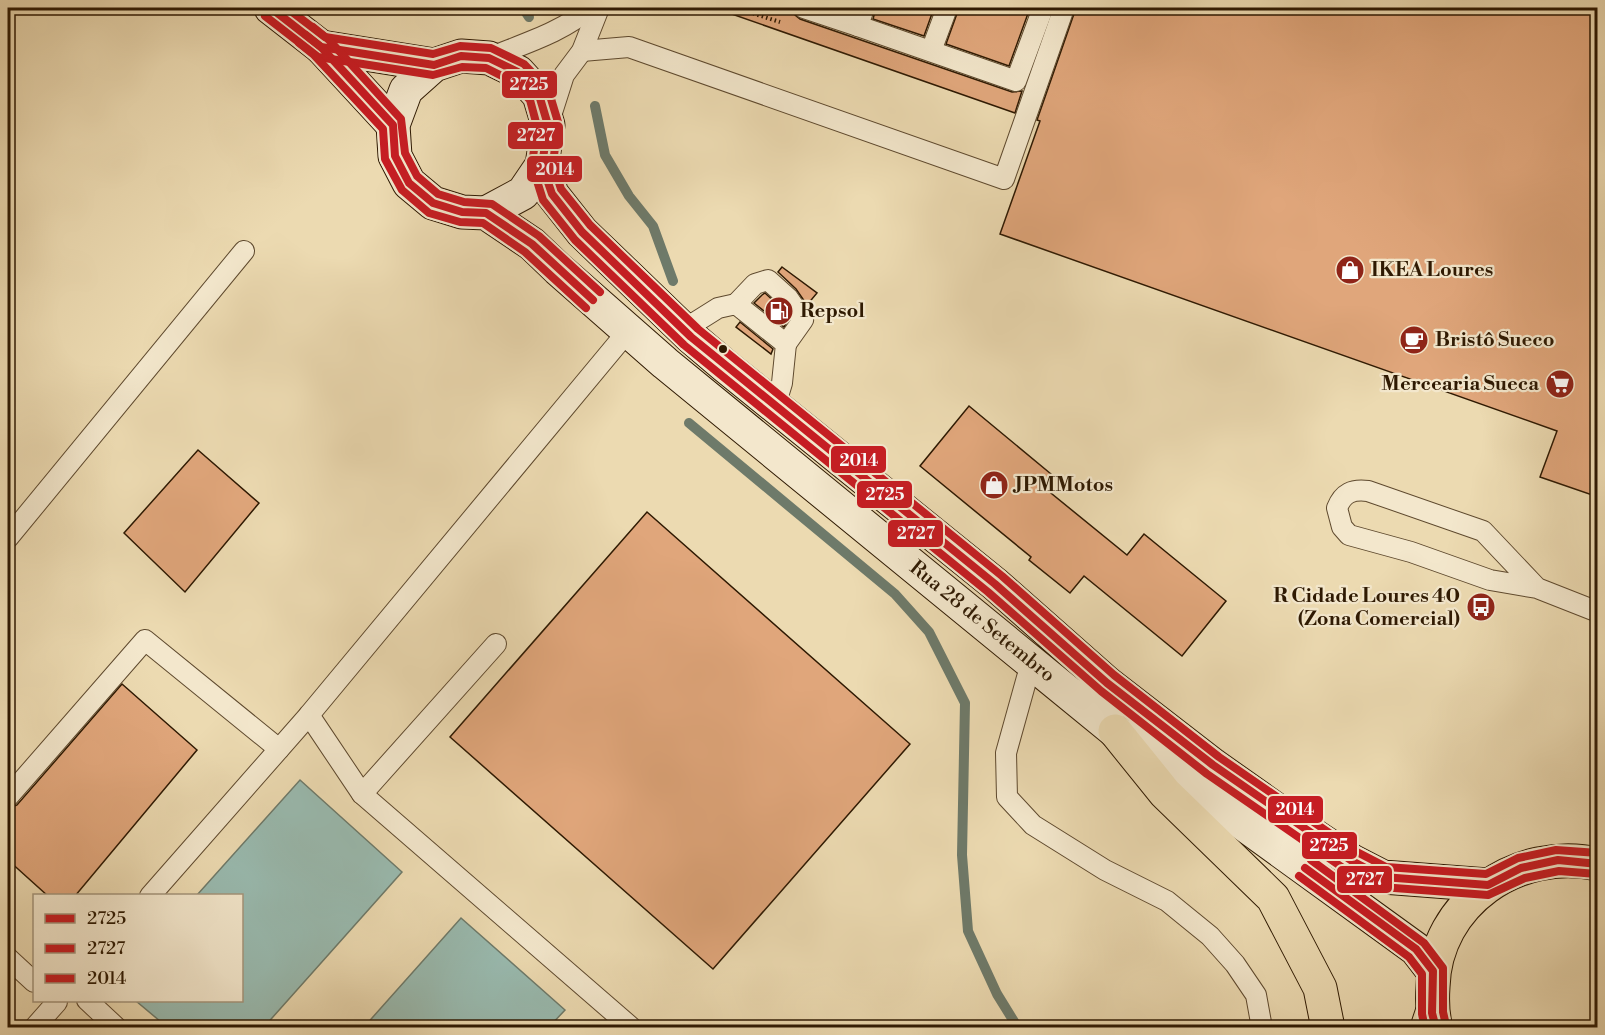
<svg xmlns="http://www.w3.org/2000/svg" width="1605" height="1035" viewBox="0 0 1605 1035" font-family="'Libre Bodoni',serif">
  <style>
    .water { fill: #99baaf; stroke: #6e7a6a; stroke-width: 1.5 }
    .lines { fill: none; stroke-linecap: round; stroke-linejoin: round }
    .stream { stroke: #6e7a6a; stroke-width: 10 }
    .building { fill: #e0a67b; stroke: #2e1902; stroke-width: 1.5 }
    .lane-casing { stroke: #5e492e; stroke-width: 22 }
    .secondary-casing { stroke: #2e1902; stroke-width: 35 }
    .primary-casing { stroke: #2e1902; stroke-width: 35 }
    .highway-casing { stroke: #2e1902; stroke-width: 35 }
    .path { stroke: #2e1902; stroke-width: 4; stroke-dasharray: 1.5 3; stroke-linecap: butt }
    .lane { stroke: #f3e7cc; stroke-width: 20 }
    .secondary { stroke: #f3e7cc; stroke-width: 33 }
    .primary { stroke: #ecdab1; stroke-width: 33 }
    .highway { stroke: #ecdab1; stroke-width: 33 }
    .bus-1-casing { stroke: #f3e7cc; stroke-width: 12 }
    .bus-2-casing { stroke: #f3e7cc; stroke-width: 12 }
    .bus-3-casing { stroke: #f3e7cc; stroke-width: 12 }
    .bus-1 { stroke: #c61d23; stroke-width: 8 }
    .bus-2 { stroke: #c61d23; stroke-width: 8 }
    .bus-3 { stroke: #c61d23; stroke-width: 8 }
    .bus-dot { fill: #2e1902; stroke: #f3e7cc; stroke-width: 2 }
    .labels { text-anchor: middle; dominant-baseline: central; stroke-width: 4.5; stroke-linejoin: round; paint-order: stroke }
    .poi-label { font-size: 20px; font-weight: bold; fill: #2e1902; stroke: #f3e7cc; text-anchor: start }
    .street-label { font-size: 20px; fill: #2e1902; stroke: #f3e7cc }
    .line-badge { stroke: #f3e7cc; stroke-width: 2 }
    .badge-label { font-size: 16px; text-anchor: middle; font-weight: bold; fill: #fff }
  </style>
  <rect width="100%" height="100%" fill="#ecdab1"/>
  <filter id="stains"><feTurbulence type="fractalNoise" baseFrequency=".00333" numOctaves="4"/><feColorMatrix values="0 0 0 0 .2 0 0 0 0 .09 0 0 0 0 .02 0 0 0 .5 -.17"/></filter>
  <radialGradient id="worn" r=".72"><stop offset=".6" stop-color="#630" stop-opacity="0"/><stop offset="1" stop-color="#630" stop-opacity=".3"/></radialGradient>
  <g class="water">
    <path d="M300,780L402,872L264,1027H167L136,1001L242,1000V896L197,895Z"/>
    <path d="M461,918L565,1010L549,1027H364Z"/>
  </g>
  <g class="lines">
    <g class="stream">
      <path d="M523,8L529,17"/>
      <path d="M595,106L605,155L629,196L653,226L673,281"/>
      <path d="M689,423L895,594L929,632L965,703L962,855L968,931L997,994L1018,1028"/>
    </g>
  </g>
  <g class="building">
    <path d="M727,8H792L795,15L800,19L1012,92L1022,91L1015,113L726,12Z"/>
    <path d="M876,8H934L924,36L873,19Z"/>
    <path d="M959,8H1030L1009,66L946,44Z"/>
    <path d="M1076,8H1598V497L1540,477L1557,431L1000,234L1040,121L1037,120Z"/>
    <path d="M782,267L817,293L807,305L796,289L778,272Z"/>
    <path d="M765,293L779,306L788,320L784,327L754,303L762,295Z"/>
    <path d="M740,322L773,349L771,354L736,327Z"/>
    <path d="M969,406L1051,474L1041,485L1127,555L1144,534L1226,601L1182,656L1084,576L1070,593L1029,560L1031,557L920,466Z"/>
    <path d="M198,450L259,503L185,592L124,533Z"/>
    <path d="M647,512L910,744L713,969L450,737Z"/>
    <path d="M122,684L197,750L75,896H48L8,860V809L17,805Z"/>
  </g>
  <g class="lines">
    <g class="lane-casing">
      <g id="lane">
        <path d="M804,8L858,26"/>
        <path d="M864,8L858,26L1016,81L1043,8"/>
        <path d="M582,51L629,47L1004,179L1064,8"/>
        <path d="M931,51L947,8"/>
        <path d="M489,58C520,45 566,31 589,8"/>
        <path d="M549,122L564,75L582,51L599,8"/>
        <path d="M736,304L755,284L768,280L788,298L803,320L786,344"/>
        <path d="M683,330L718,308L736,304L786,344L782,383L775,406"/>
        <path d="M8,538L244,251"/>
        <path d="M1537,588L1483,531L1368,491C1352,489 1343,493 1337,508L1342,527L1349,535L1411,552L1490,580L1537,588L1598,612"/>
        <path d="M1031,663L1006,753L1007,797L1033,825L1105,870L1167,901L1210,936L1235,964L1256,995L1262,1028"/>
        <path d="M309,715L362,794L632,1028"/>
        <path d="M362,794L496,644"/>
        <path d="M8,797L145,640L279,749"/>
        <path d="M150,896L309,715L628,331"/>
        <path d="M8,958L34,982"/>
        <path d="M87,1000L117,1028"/>
        <path d="M34,1028L57,1002"/>
      </g>
    </g>
    <g class="secondary-casing">
      <g id="secondary">
        <path d="M271,8L321,47L393,125"/>
        <path d="M321,47L434,65"/>
        <path d="M486,213L523,193L542,165"/>
        <path d="M1433,971L1416,949L1115,731L665,363L558,269L532,244L486,213L462,212L433,203L409,183L395,156L393,125L406,90L434,65L461,56L489,58L518,72L539,95L548,125L542,165L552,194L582,232L691,337L725,366L995,584L1107,683L1213,765L1292,821L1352,861L1383,877L1488,885"/>
      </g>
    </g>
    <g class="primary-casing">
      <path id="primary" d="M1436,1028C1432,1013 1432,1001 1433,987C1435,903 1518,846 1598,864"/>
    </g>
    <g class="highway-casing">
      <g id="highway">
        <path d="M1115,731L1165,793L1273,898L1320,988L1328,1028"/>
        <path d="M1427,1028L1432,1013"/>
      </g>
    </g>
    <path class="path" d="M736,8L780,22"/>
    <use href="#lane" class="lane"/>
    <use href="#secondary" class="secondary"/>
    <use href="#primary" class="primary"/>
    <use href="#highway" class="highway"/>
    <g class="bus-1-casing">
      <g id="bus-1">
        <path d="M271,8L321,47L434,65L461,56L489,58L518,72L539,95L548,125L542,165L552,194L582,232L691,337L995,584L1107,683L1213,765L1352,861L1383,877L1488,885L1521,868L1558,860L1598,864"/>
        <path d="M306,35L321,47L393,125L395,156L409,183L433,203L462,212L486,213L532,244L593,300"/>
        <path d="M1305,868L1416,949L1433,971L1432,1013L1436,1028"/>
      </g>
    </g>
    <g class="bus-2-casing">
      <g id="bus-2">
        <path d="M265,16L318,57L433,75L462,67L486,68L512,81L530,100L537,126L532,165L543,200L575,240L684,345L988,592L1101,691L1207,774L1346,870L1381,887L1488,895L1525,878L1559,871L1597,874"/>
        <path d="M299,43L314,55L383,129L385,159L402,190L429,213L460,222L483,223L525,252L586,308"/>
        <path d="M1299,876L1409,957L1422,974V1014L1425,1028"/>
      </g>
    </g>
    <g class="bus-3-casing">
      <g id="bus-3">
        <path d="M287,8L325,37L433,54L460,46L491,48L524,64L548,89L558,122L553,164L561,189L590,225L698,329L1002,576L1114,675L1219,757L1357,852L1386,867L1486,874L1518,858L1556,850L1598,853"/>
        <path d="M313,27L329,40L401,119L405,153L417,176L438,194L464,202L492,204L539,236L600,292"/>
        <path d="M1311,860L1424,943L1443,968V1012L1446,1025"/>
      </g>
    </g>
    <use href="#bus-1" class="bus-1"/>
    <use href="#bus-2" class="bus-2"/>
    <use href="#bus-3" class="bus-3"/>
  </g>
  <defs>
    <g id="shop-disc" transform="scale(1.5)"><circle r="9.5" fill="#8f2418" stroke="#f3e7cc"/><path d="M-5-2.5h2.3a2.7 3.5 0 0 1 5.4 0H5L5.5 6h-11ZM-1.5-2.5h3a1.5 2.3 0 0 0-3 0Z" fill="#fff"/></g>
    <g id="fuel-disc" transform="scale(1.5)"><circle r="9.5" fill="#8f2418" stroke="#f3e7cc"/><path d="M-5.5-6h7V0h2V4h1.3V-2.5L3-4.5l.8-.8L6-3V5H2.5V1h-1V6h-7ZM-4.2-4.7v3.2H.2V-4.7Z" fill="#fff"/></g>
    <g id="cafe-disc" transform="scale(1.5)"><circle r="9.5" fill="#8f2418" stroke="#f3e7cc"/><path d="M-5.5-4.5H6V0H3Q3 3.5 0 3.5H-2.5Q-5.5 3.5-5.5 0ZM3-3.2v2h1.7v-2ZM-6 4.5H4V6H-6Z" fill="#fff"/></g>
    <g id="supermarket-disc" transform="scale(1.5)"><circle r="9.5" fill="#8f2418" stroke="#f3e7cc"/><path d="M-6-5.5h2.5l.6 2H6L4.5 2H-2.5L-4.4-4H-6ZM-1.5 3.2a1.3 1.3 0 1 0 .1 0ZM3 3.2a1.3 1.3 0 1 0 .1 0Z" fill="#fff"/></g>
    <g id="bus-disc" transform="scale(1.5)"><circle r="9.5" fill="#8f2418" stroke="#f3e7cc"/><path d="M-5-6H5V4H4V6H2V4H-2V6H-4V4H-5ZM-3.5-4V0h7V-4ZM-3.5 1.2v1.5H-2V1.2ZM2 1.2v1.5H3.5V1.2Z" fill="#fff"/></g>
  </defs>
  <g fill-rule="evenodd">
    <use href="#shop-disc" x="1350" y="270"/>
    <use href="#fuel-disc" x="779" y="311"/>
    <use href="#cafe-disc" x="1414" y="340"/>
    <use href="#supermarket-disc" x="1560" y="384"/>
    <use href="#shop-disc" x="994" y="485"/>
    <use href="#bus-disc" x="1481" y="607"/>
  </g>
  <circle class="bus-dot" cx="723" cy="349" r="5"/>
  <g class="labels">
    <g class="poi-label">
      <text x="1371" y="270">IKEA Loures</text>
      <text x="800" y="311">Repsol</text>
      <text x="1435" y="340">Bristô Sueco</text>
      <text x="1539" y="384" text-anchor="end">Mercearia Sueca</text>
      <text x="1015" y="485">JPMMotos</text>
      <text x="1460" y="596" text-anchor="end">R Cidade Loures 40<tspan x="1460" dy="23">(Zona Comercial)</tspan></text>
    </g>
    <g class="street-label">
      <text transform="translate(982 622) rotate(39)">Rua 28 de Setembro</text>
    </g>
  </g>
  <g class="line-badge">
    <rect x="501" y="70" width="57" height="29" rx="6" fill="#c61d23"/>
    <rect x="507" y="121" width="57" height="29" rx="6" fill="#c61d23"/>
    <rect x="526" y="155" width="57" height="28" rx="6" fill="#c61d23"/>
    <rect x="830" y="445" width="57" height="29" rx="6" fill="#c61d23"/>
    <rect x="856" y="480" width="57" height="29" rx="6" fill="#c61d23"/>
    <rect x="887" y="519" width="57" height="29" rx="6" fill="#c61d23"/>
    <rect x="1267" y="795" width="57" height="29" rx="6" fill="#c61d23"/>
    <rect x="1301" y="831" width="57" height="29" rx="6" fill="#c61d23"/>
    <rect x="1336" y="865" width="57" height="29" rx="6" fill="#c61d23"/>
  </g>
  <g class="badge-label">
    <text x="529" y="90">2725</text>
    <text x="536" y="141">2727</text>
    <text x="555" y="175">2014</text>
    <text x="859" y="466">2014</text>
    <text x="885" y="500">2725</text>
    <text x="916" y="539">2727</text>
    <text x="1295" y="815">2014</text>
    <text x="1329" y="851">2725</text>
    <text x="1365" y="885">2727</text>
  </g>
  <rect width="1605" height="1035" fill="none" stroke="#ecdab1" stroke-width="30"/>
  <rect x="9" y="9" width="1587" height="1017" fill="none" stroke="#2e1902" stroke-width="3"/>
  <rect x="15" y="15" width="1575" height="1005" fill="none" stroke="#2e1902" stroke-width="1.5"/>
  <rect x="33" y="894" width="210" height="108" fill="#f3e7cc" stroke="#a4957b" stroke-width="1.5"/>
  <rect x="45" y="914" width="30" height="9" fill="#c61d23" stroke="#a4957b" stroke-width="1.5"/>
  <text x="87" y="924" font-size="18" fill="#2e1902">2725</text>
  <rect x="45" y="944" width="30" height="9" fill="#c61d23" stroke="#a4957b" stroke-width="1.5"/>
  <text x="87" y="954" font-size="18" fill="#2e1902">2727</text>
  <rect x="45" y="974" width="30" height="9" fill="#c61d23" stroke="#a4957b" stroke-width="1.5"/>
  <text x="87" y="984" font-size="18" fill="#2e1902">2014</text>
  <rect width="100%" height="100%" filter="url(#stains)"/>
  <rect width="100%" height="100%" fill="url(#worn)"/>
</svg>
